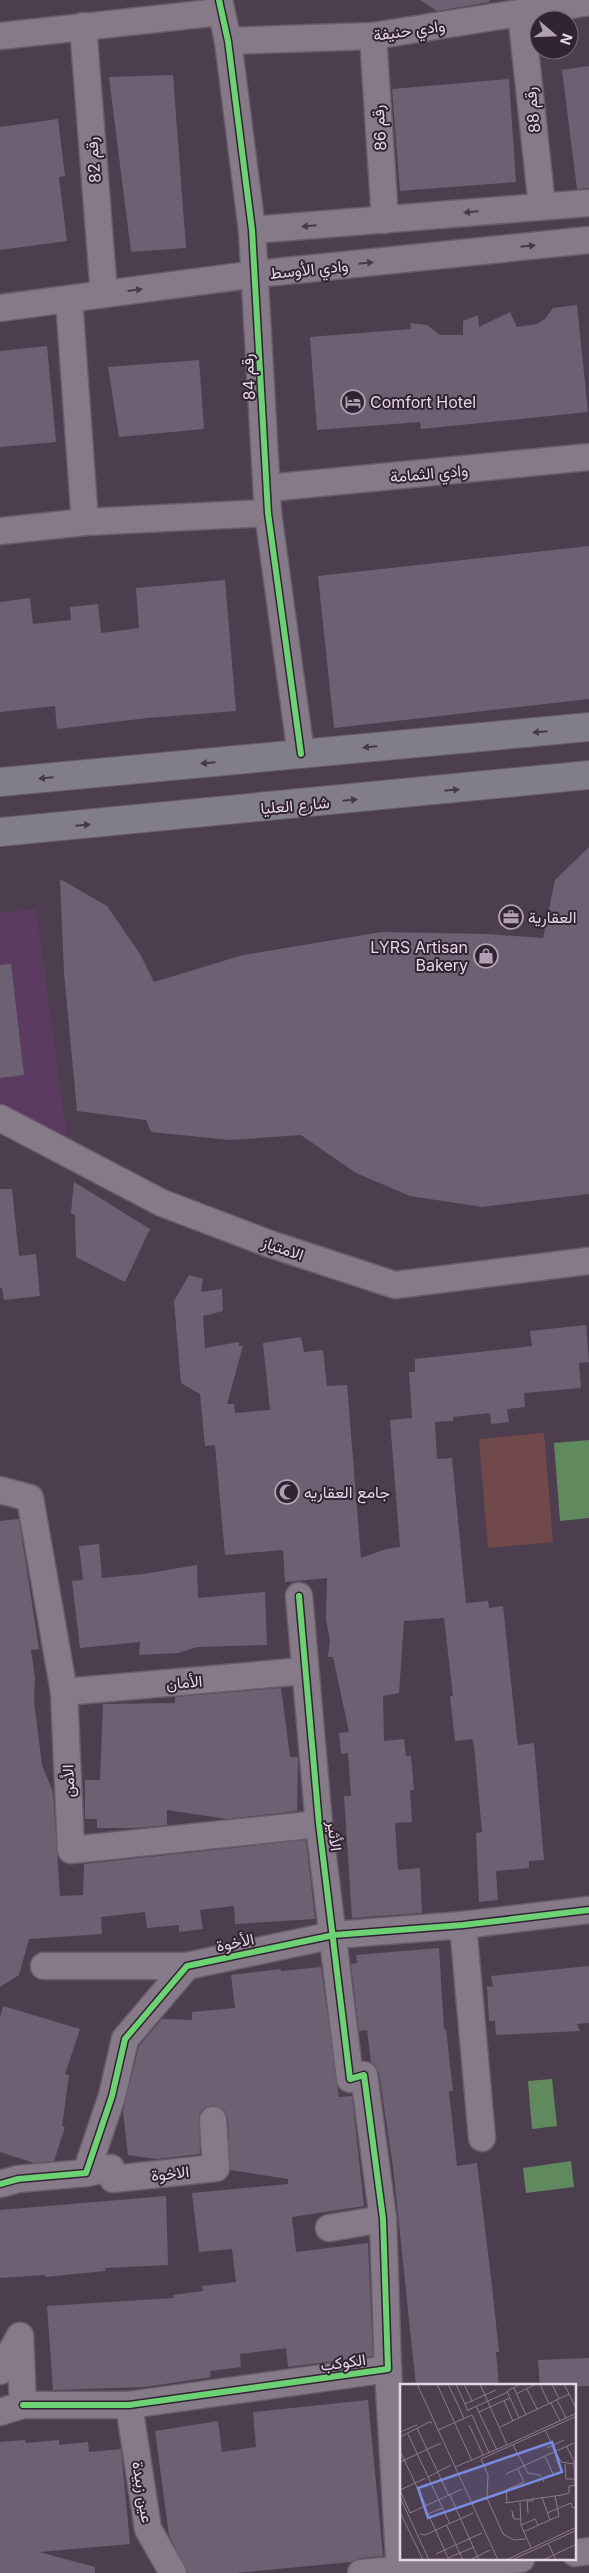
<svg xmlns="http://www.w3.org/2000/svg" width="589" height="2573" viewBox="0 0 589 2573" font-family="Inter,Vazirmatn,sans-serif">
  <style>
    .built { fill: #5b3b5f }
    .green { fill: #72494a }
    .water { fill: #61895e }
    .building { fill: #6b6172 }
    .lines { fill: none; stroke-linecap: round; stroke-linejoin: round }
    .minor-casing { stroke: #695c6b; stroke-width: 29 }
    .major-casing { stroke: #695c6b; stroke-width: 30 }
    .minor { stroke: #877a88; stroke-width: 26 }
    .major { stroke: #817d89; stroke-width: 28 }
    .cycleway-casing { stroke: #312332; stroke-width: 9 }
    .cycleway { stroke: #6cd273; stroke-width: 6 }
    .oneway { fill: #463948 }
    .oneway2 { fill: #453a48 }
    .labels { text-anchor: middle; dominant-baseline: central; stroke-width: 4; stroke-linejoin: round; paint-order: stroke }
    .street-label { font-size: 16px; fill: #e7d5e9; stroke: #312332 }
    .poi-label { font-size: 16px; fill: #e7d5e9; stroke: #312332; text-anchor: start }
    .inset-road { fill: none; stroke: #8b7a8d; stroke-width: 1 }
    .view { fill: #788be0; fill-opacity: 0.15; stroke: #788be0; stroke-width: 2.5 }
    .inset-edge { fill: none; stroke: #e7d5e9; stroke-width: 2.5 }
  </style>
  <rect width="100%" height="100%" fill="#4d3e4f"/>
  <path class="built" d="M36,909L67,1136L0,1111V913Z"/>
  <path class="green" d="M544,1433L553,1542L488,1548L479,1439Z"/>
  <g class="water">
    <path d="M589,1440V1518L560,1521L554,1443Z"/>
    <path d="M552,2079L557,2126L532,2129L528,2081Z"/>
    <path d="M571,2161L574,2187L526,2193L523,2168Z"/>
  </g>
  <g class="building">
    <path d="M420,0H489L490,2L437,11Z"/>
    <path d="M589,66V188L577,189L562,70Z"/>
    <path d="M173,75L186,248L131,252L109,77Z"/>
    <path d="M509,79L516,182L400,191L392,89Z"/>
    <path d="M58,119L65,176L59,177L67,241L0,250V127Z"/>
    <path d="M577,305L588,412L421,429L420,422L317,430L310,337L411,329L410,323L427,325L440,335H463V321L478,315L479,327L510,312L517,327L537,324L545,319L553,308Z"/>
    <path d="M47,346L56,442L0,447V351Z"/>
    <path d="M199,360L204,429L119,437L108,367Z"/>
    <path d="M589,546V699L334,728L318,576Z"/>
    <path d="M225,580L236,711L147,718L57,729L55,706L0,712V602L30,598L33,624L71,620L70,607L98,604L101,633L139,628L136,588Z"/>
    <path d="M589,847V1194L482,1207L410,1196L356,1173L301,1135L230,1140L151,1132L146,1120L77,1111L64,973L60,879L107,906L140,954L154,982L243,955L381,932L487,934L543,938L555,880Z"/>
    <path d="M11,964L24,1075L0,1078V965Z"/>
    <path d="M74,1182L150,1229L125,1282L76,1257L75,1215L71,1213Z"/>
    <path d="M0,1189H12L19,1256L36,1254L40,1296L4,1300L2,1288H0Z"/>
    <path d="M189,1275L203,1279L201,1292L222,1289L223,1311L203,1316L205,1348L239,1342V1346H243L227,1404H234L235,1413L270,1410L263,1343L301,1337L304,1352L323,1350L327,1386L347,1385L361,1558L386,1549L400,1547L390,1420L412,1418L409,1372H415V1359L532,1346L530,1331L586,1325L589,1362L579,1363L581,1388L524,1393L525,1407L507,1409L509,1422L491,1424L490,1413L453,1417V1421L435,1422L437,1459L452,1458L466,1603L488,1601L489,1608L503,1606L517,1739L518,1745L534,1743L544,1860L529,1861V1868L496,1871L498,1900L479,1902L476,1833L482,1832L474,1745L472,1739L455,1741L450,1696H453L444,1618L404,1621L399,1693L383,1696L384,1741L404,1739L406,1756H411L414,1790H410L412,1822L395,1823L398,1870L420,1868L422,1913L352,1918L344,1796H351L348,1753L341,1754L339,1733L349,1732L333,1657H328L330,1640L326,1620L327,1578L285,1582L283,1550L225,1555L215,1445L205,1446L200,1394L181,1383L174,1301Z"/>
    <path d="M19,1519L39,1649L31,1650L35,1678L34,1701L42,1765L53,1792L60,1896L83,1895L84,1864L306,1840L315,1919L235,1924L234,1906L200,1910L203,1929L179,1932V1925L147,1928L145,1912L101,1917L102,1934L29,1939L19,1975L0,1987V1521Z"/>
    <path d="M99,1544L102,1578L143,1574L197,1565L198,1598L265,1592L267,1645L197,1647L178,1653L139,1655L140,1642L80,1648L72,1581L83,1580L79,1546Z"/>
    <path d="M281,1688L290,1757H298L297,1811L227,1819L167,1810V1825L134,1828H97V1819H85V1780H100L103,1704L175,1703V1697Z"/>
    <path d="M439,1948L444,2029H446L453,2091H449L457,2166L477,2163L492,2286L499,2352H496L499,2386H416L393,2167L379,2073L376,2066L371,2062L367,2030L359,2031L351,1964L357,1963L356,1955Z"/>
    <path d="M589,1966V2023L577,2024L580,2031L496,2035L495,2021H489L487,1986L493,1987L491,1976Z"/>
    <path d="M321,1967L339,2097L352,2096L364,2206L292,2217L296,2252L368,2243L373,2356L288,2367L286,2348L240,2354L241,2367L210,2371L211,2377L145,2387L53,2390L47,2306L174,2298L173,2295L203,2291L202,2286L236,2282L232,2249L199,2252L192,2193L288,2184V2179L230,2170L228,2119L225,2111L213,2105L204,2108L199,2114L200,2154L156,2159L128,2155L123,2111L139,2046L162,2019L192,2020V2012L235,2008L231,1975L281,1969V1971Z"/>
    <path d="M3,2006L80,2029L65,2074L69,2075L62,2126L65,2127L54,2161L34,2163L0,2152V2018Z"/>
    <path d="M166,2196L168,2265L105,2268V2271L45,2277V2275L0,2278V2210Z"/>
    <path d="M589,2358V2386H540L538,2360Z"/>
    <path d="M368,2400L383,2556L360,2558L351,2562L236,2573H188L169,2535L155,2431L218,2421L222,2452L256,2447L253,2412Z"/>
    <path d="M25,2440L26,2443L59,2440V2445L88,2442L89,2452L121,2449L130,2544L39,2552L95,2567V2573H0V2442Z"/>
  </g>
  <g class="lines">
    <g class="minor-casing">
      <g id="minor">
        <path d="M219,0L228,41L252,230L268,513L301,754"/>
        <path d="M521,13L542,206"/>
        <path d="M83,26L104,294"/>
        <path d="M0,36L220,12"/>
        <path d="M373,36L385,220"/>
        <path d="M228,41L373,36L589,2"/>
        <path d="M252,230L589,203"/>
        <path d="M69,300L85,522"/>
        <path d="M0,308L256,274L589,240"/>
        <path d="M268,488L589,457"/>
        <path d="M0,531L85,522L268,513"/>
        <path d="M0,1118L162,1203L270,1244L395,1285L589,1261"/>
        <path d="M0,1490L30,1498L64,1692L71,1850L319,1824"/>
        <path d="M64,1692L304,1671"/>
        <path d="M463,1925L482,2138"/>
        <path d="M44,1966H187"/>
        <path d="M86,2173L111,2168L113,2179L216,2168L213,2120"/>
        <path d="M0,2184L18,2179L86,2173L112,2096L125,2039L187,1966L334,1935L463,1925L589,1910"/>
        <path d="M329,2228L383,2219"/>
        <path d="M388,2369L400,2573"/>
        <path d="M0,2371L20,2336"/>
        <path d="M23,2405H129L388,2369L383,2219L364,2075L350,2079L319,1824L299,1596"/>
        <path d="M129,2405L148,2529L173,2573"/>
        <path d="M0,2412L23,2405L20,2336"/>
        <path d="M575,2553L589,2551"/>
        <path d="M361,2573L521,2559"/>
      </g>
    </g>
    <g class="major-casing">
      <g id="major">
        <path d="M0,782L589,727"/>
        <path d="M0,832L589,775"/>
      </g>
    </g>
    <use href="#minor" class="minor"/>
    <use href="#major" class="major"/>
    <g class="cycleway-casing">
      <g id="cycleway">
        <path d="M219,0L228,41L252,230L268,513L301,754"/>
        <path d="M0,2184L18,2179L86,2173L112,2096L125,2039L187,1966L334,1935L463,1925L589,1910"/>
        <path d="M23,2405H129L388,2369L383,2219L364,2075L350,2079L319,1824L299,1596"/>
      </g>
    </g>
    <use href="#cycleway" class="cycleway"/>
  </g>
  <defs><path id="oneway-solid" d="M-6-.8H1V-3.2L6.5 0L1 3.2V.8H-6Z" transform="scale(1.25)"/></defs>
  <g class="oneway">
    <use href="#oneway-solid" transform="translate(471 212) rotate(175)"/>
    <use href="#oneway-solid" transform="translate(309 226) rotate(175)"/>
    <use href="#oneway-solid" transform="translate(528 246) rotate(-6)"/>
    <use href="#oneway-solid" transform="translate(366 263) rotate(-6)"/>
    <use href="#oneway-solid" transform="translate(135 290) rotate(-7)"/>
  </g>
  <g class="oneway2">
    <use href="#oneway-solid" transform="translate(540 732) rotate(175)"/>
    <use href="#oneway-solid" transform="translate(370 747) rotate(175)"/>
    <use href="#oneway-solid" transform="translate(208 763) rotate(175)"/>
    <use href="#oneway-solid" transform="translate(46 778) rotate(175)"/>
    <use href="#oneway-solid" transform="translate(452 790) rotate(-6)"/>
    <use href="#oneway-solid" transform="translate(350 800) rotate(-5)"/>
    <use href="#oneway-solid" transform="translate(83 825) rotate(-5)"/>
  </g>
  <defs>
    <g id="hotel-ring" transform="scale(1.25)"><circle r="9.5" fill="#312332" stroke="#b1a0b3" stroke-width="1.5"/><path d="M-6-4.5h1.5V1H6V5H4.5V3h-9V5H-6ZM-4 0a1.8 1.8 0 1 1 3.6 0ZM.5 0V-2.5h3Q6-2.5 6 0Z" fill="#b1a0b3"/></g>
    <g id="office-ring" transform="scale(1.25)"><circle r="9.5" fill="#312332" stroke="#b1a0b3" stroke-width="1.5"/><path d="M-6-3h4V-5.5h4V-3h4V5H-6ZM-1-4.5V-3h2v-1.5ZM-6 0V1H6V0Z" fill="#b1a0b3"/></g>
    <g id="shop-ring" transform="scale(1.25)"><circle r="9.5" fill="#312332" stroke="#b1a0b3" stroke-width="1.5"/><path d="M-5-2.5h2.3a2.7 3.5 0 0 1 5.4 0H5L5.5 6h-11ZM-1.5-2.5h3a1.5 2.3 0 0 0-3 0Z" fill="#b1a0b3"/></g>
    <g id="mosque-ring" transform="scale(1.25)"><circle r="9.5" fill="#312332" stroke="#b1a0b3" stroke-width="1.5"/><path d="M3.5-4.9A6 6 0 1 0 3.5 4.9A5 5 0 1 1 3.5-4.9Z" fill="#b1a0b3"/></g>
  </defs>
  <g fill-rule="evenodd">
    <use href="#hotel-ring" x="353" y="402"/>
    <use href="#office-ring" x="511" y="917"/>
    <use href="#shop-ring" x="486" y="956"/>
    <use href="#mosque-ring" x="287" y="1492"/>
  </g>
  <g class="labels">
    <g class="street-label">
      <text transform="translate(409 30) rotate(-8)">وادي حنيفة</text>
      <text transform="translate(532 110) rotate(-96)">رقم 88</text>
      <text transform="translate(379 128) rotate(-94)">رقم 86</text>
      <text transform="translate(93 160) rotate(-95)">رقم 82</text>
      <text transform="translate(309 269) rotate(-6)">وادي الأوسط</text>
      <text transform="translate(248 377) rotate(-93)">رقم 84</text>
      <text transform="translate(429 473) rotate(-5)">وادي الثمامة</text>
      <text transform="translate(295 805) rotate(-5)">شارع العليا</text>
      <text transform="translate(283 1248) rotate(19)">الامتياز</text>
      <text transform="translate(184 1682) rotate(-5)">الأمان</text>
      <text transform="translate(68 1781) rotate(-92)">الأمن</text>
      <text transform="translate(335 1836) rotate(83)">الأثير</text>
      <text transform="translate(235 1942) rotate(-12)">الأخوة</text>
      <text transform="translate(170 2173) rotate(-6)">الاخوة</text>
      <text transform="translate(343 2362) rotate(-8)">الكوكب</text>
      <text transform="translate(143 2492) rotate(81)">عين زبيدة</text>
    </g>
    <g class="poi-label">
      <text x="370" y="402">Comfort Hotel</text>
      <text x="528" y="917">العقارية</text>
      <text x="468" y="947" text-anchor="end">LYRS Artisan<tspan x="468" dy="18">Bakery</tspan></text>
      <text x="304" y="1492">جامع العقاريه</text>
    </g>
  </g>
  <g transform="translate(400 2384)">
    <rect width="176" height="176" fill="#4d3e4f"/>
    <path class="inset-road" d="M17,0L98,176M37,0L72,77M48,0L64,34M56,0L68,27M64,0L72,17M80,0L107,61M140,0L149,20M152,0L159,15M164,0L177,26M114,4L126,31M127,5L137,25M107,7L119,34M107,7L121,0M116,10L136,0M157,16L166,34M104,17L113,37M151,19L160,37M65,20L96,6M76,22L97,66M68,26L108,8M79,28L110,14M69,41L83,71M100,43L169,10M17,44L49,112M38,46L72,31L89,69M145,46L161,78L174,80M0,48L17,41M8,50L50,140M0,53L29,38L32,39M107,61L177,29M113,61L128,89L140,91L144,98M167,63L174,77L175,101M147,64L164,56M0,67L26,122M145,72L174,59M0,78L41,59M165,80L166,95H175M55,83L107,61M106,90L145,72L153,90M28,93L51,81M0,106L26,94M0,106L10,129M50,111L79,176M0,113L29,176M142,113L150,136M120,118L121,141L131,164M105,119L162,111L169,109V102L177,101M107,119L106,106L124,98L118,85M25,123L49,176M0,128L23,176M10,129L62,105M128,129L127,117H133V114M147,129L171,119L173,124L177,123M28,130L42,124M113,133L112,127L114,135H121M121,141L135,135L138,141M47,142L63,176M123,148L159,132L155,112M20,150L25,151L73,129M126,155L114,156L103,150L87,114L88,91L81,75L177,32M148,159L156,176M36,170L82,149M48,174L74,163M70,176L90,166M106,176L177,143M112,176L177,146M143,176L177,160"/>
    <path class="view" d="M152,58L162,88L28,134L18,104Z"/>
    <rect width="176" height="176" class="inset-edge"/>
  </g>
  <g transform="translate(554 35) rotate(109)"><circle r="24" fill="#312332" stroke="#7a6a7b"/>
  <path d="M0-4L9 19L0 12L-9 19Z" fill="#b1a0b3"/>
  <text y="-8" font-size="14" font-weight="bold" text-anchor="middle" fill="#e7d5e9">N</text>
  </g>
</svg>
